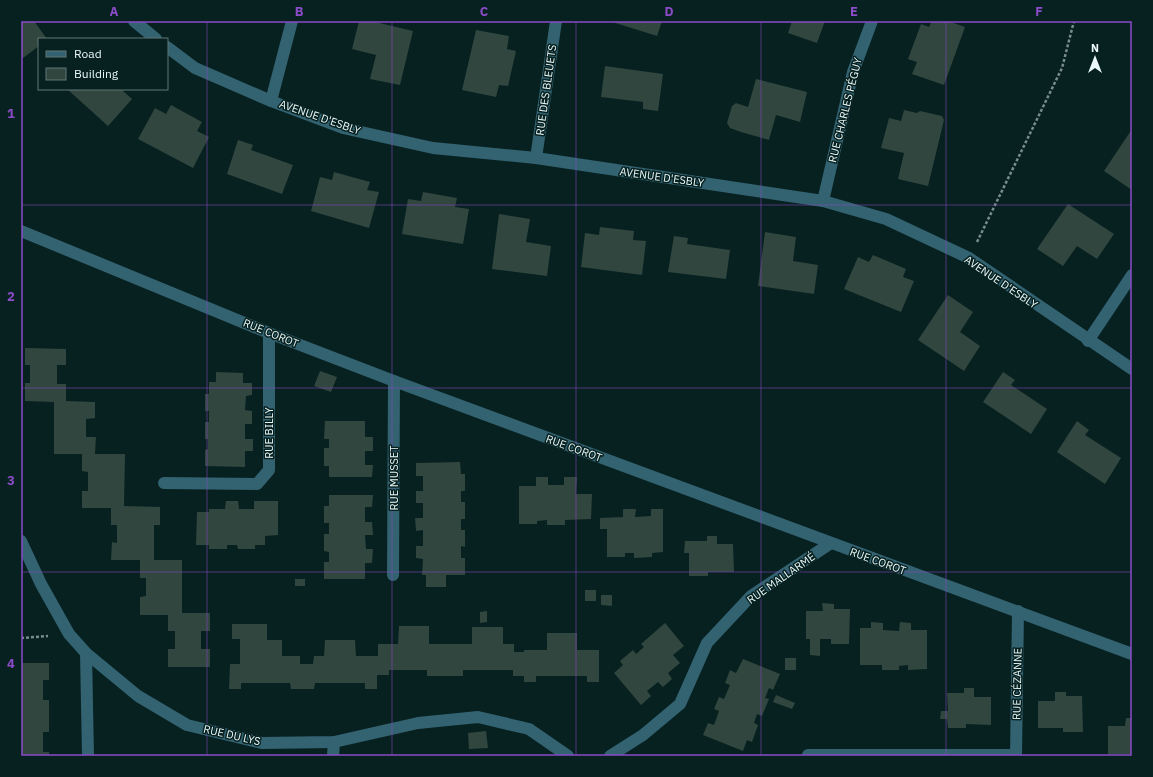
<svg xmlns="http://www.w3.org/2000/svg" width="1153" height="777" viewBox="0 0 1153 777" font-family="'IBM Plex Sans',sans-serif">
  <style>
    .building { fill: #30463e }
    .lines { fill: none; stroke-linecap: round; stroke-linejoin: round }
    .path { stroke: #788c8c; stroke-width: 2.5; stroke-dasharray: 3 2; stroke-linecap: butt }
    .street { stroke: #336270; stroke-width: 12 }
    .grid { fill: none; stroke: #8c4bc8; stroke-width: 1; stroke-opacity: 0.55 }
    .labels { text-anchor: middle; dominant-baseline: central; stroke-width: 3; stroke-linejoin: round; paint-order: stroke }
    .street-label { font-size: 11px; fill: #e9f8f8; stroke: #072121 }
    .neatline { fill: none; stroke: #8c4bc8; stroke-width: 1.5 }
    .grid-label { font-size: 13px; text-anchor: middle; font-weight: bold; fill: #8c4bc8 }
  </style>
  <rect width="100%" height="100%" fill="#072121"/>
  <g class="building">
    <path d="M21,21H34L47,39H39V46L23,58L21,55Z"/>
    <path d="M359,21H371L413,31L400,85L370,79L376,55L352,49Z"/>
    <path d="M609,21H662L657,36Z"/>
    <path d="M792,21H825L817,43L788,33Z"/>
    <path d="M932,21H948L965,27L944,85L912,74L917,62L908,59L921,24L929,27Z"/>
    <path d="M476,30L509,36L507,49L516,51L508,86L499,85L496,97L462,90Z"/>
    <path d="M605,66L663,74L658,111L643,109V102L601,97Z"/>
    <path d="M756,79L807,92L800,122L776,115L769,140L741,132L730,128L727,123L732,106L736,103L748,107Z"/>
    <path d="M67,89H124L123,91L132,99L108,126Z"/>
    <path d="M171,105L202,122L197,131L209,137L193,168L138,139L155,108L166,114Z"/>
    <path d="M904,110L917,113L920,111L942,116L944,120L928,186L898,179L904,153L881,148L889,118L901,121Z"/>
    <path d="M1132,129V190L1104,171Z"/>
    <path d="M238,140L253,145L251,150L293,165L282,194L227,174Z"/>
    <path d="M334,172L370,182L367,190L379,192L369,228L311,211L320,177L332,180Z"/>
    <path d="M423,192L457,198L455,207L469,209L463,244L402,234L408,199L421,201Z"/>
    <path d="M1068,204L1114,234L1097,259L1077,246L1063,266L1037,249Z"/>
    <path d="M499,214L530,219L526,242L551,246L547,276L492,269Z"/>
    <path d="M600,227L634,231L633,240L646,241L642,275L581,267L585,233L599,235Z"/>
    <path d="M765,232L796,237L793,261L818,265L814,294L758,286Z"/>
    <path d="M674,236L688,238L687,244L730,250L726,279L668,272Z"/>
    <path d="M873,255L906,269L903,277L914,281L901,312L844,289L858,257L869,262Z"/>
    <path d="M948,295L973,312L960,332L980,346L964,371L918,340Z"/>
    <path d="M25,348L66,349V365H57V384H66V401L95,402V418L86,419V437H96L95,454H125L124,506L160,507V525H154V560H182V613H210V631H201V649H210V667H168V649H175V631H168V615H140V597L146,596V578H140V560H111L112,542L117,543V525H111V508H82V491H88V472L82,471V454H54V402L25,401V383H30V365H25Z"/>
    <path d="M320,371L337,377L331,392L314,386Z"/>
    <path d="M216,372L243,373V383H252V395L246,396L245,410L252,411V424H245V439H253V451H245V467L205,466V450L208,449V439H205V422H209V411H205V394H209V382H216Z"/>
    <path d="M1003,372L1015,380L1011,385L1047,409L1031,434L983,402Z"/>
    <path d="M325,421H365V437H373V451H365V465H373L372,477H329V466H324V448H329V439H324Z"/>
    <path d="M1077,421L1089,430L1085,435L1121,458L1105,484L1057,452Z"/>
    <path d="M460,462L461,474H465V491H461V502H465V519H461V530H465V547L461,546V558H465V575H446V587H426V575H422L423,559L416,558V546H423V530L416,531L415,518H423V503H416V491H423V476H416V463Z"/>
    <path d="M536,477H548V485H564V477H577L576,494H592L591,519L565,520V525H547V520L537,521V524H519V486H536Z"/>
    <path d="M329,495H373L372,507H365V522H372L373,535H365L366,549H373L372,563H365V579H324V562H329V552L324,551V534H329V523H324V506H329Z"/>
    <path d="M226,501H238L239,509H254V501H278V535L265,536V545H255V549H238L237,545H227V549H209V545H196L197,512H209V509H225Z"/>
    <path d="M623,509H636L635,517L651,516V509H663V552L652,553V557L634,558V553H625V557H607V529H600V518L623,517Z"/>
    <path d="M707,536H717V544H733L734,572H708V576H689V553H684L685,541H707Z"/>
    <rect x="295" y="579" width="10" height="7"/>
    <rect x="585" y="590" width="11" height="11"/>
    <path d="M601,595H612V606L601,605Z"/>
    <path d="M822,603L834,604V609H850L849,644H831V639H820V656L810,655V639H806V611H823Z"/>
    <path d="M487,611V622L480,623V612Z"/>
    <path d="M871,622L883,623V630L899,631L900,622L911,623V630H927V669L908,670V665L899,666V670H882V665H860V628H871Z"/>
    <path d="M665,623L684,646L673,655L680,663L668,673L672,679L663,687L658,682L647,691L651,696L641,705L614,673L623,665L620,661L633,650L636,654L644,647L641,644Z"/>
    <path d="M232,624H267V640H282V656H300V664H313L314,656H324L325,640H355L356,656H378V644H398L399,626H429V644H472V627H503V644H514V652H524V650H547V633H577V650H599V682H587V676H536V682H524V676H513V670H463V676H427V670H389V675H377V689H365V683H315L314,689H291L290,683H241V689H229L230,664H240V639H232Z"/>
    <rect x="785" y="658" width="11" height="12"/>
    <path d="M743,659L780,674L773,690L769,688L765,698L769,699L762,716L757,714L754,723L758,725L752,742L747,740L743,751L703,735L708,723L714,725L719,711L714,709L719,697L724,699L730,685L725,683L730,670L736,673Z"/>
    <path d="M21,663H49V680H43V700H49V732H43V752H49V756H21Z"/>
    <path d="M964,688H974V697H991V725L966,724V728H948L947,719H940L941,711H948L947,693H964Z"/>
    <path d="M1055,692H1066V696H1082L1083,732H1063V728H1038V701H1055Z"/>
    <path d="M776,695L795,703L792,709L773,702Z"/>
    <path d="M1126,718H1132V754H1108V726H1125Z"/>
    <path d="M486,731L488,748L469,749L468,733Z"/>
  </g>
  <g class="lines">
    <g class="path">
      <path d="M977,242L1062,68L1074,21"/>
      <path d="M21,638L48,636"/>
    </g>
    <g class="street">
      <path d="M134,21L156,39"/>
      <path d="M167,47L195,68L271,101L343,128L433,148L536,158L823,201L886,219L969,258L1132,369"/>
      <path d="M271,101L292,21"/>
      <path d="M536,158L556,21"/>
      <path d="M823,201L853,72L872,21"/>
      <path d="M21,231L269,333L394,381L1132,654"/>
      <path d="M1088,341L1132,275"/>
      <path d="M164,483L257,484L269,470V333"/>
      <path d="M21,541L41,584L69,634L86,653L138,696L187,725L262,743L334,742L418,723L478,717L529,729L568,756"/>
      <path d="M393,575L394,381"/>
      <path d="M86,653L88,756"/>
      <path d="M808,755H1016"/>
      <path d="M333,756L334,742"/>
      <path d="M610,756L643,735L680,704L707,643L751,596L831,543"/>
      <path d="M1016,756L1018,611"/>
    </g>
  </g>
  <path class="grid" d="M207,21V756M392,21V756M576,21V756M761,21V756M946,21V756M21,205H1132M21,388H1132M21,572H1132"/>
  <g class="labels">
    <g class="street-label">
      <text transform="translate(546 90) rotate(-82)">RUE DES BLEUETS</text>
      <text transform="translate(845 110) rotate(-76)">RUE CHARLES PÉGUY</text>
      <text transform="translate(320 117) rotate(19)">AVENUE D'ESBLY</text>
      <text transform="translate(662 177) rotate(8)">AVENUE D'ESBLY</text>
      <text transform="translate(1001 282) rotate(34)">AVENUE D'ESBLY</text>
      <text transform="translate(271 333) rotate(22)">RUE COROT</text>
      <text transform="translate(269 433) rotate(-90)">RUE BILLY</text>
      <text transform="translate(574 448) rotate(20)">RUE COROT</text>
      <text transform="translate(394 478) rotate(-90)">RUE MUSSET</text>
      <text transform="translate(878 561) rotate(20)">RUE COROT</text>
      <text transform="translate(781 578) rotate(-35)">RUE MALLARMÉ</text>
      <text transform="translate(1017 684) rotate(-89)">RUE CÉZANNE</text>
      <text transform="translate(232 735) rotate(13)">RUE DU LYS</text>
    </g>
  </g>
  <rect width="1153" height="777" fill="none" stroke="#072121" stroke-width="44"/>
  <rect x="38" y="38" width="130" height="52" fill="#072121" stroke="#617777"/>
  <rect x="46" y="51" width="20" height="6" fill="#336270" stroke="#617777"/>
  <text x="74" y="58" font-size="12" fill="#e9f8f8">Road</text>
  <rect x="46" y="68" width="20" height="12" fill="#30463e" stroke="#617777"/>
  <text x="74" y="78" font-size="12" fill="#e9f8f8">Building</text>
  <g transform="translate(1095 58)" stroke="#072121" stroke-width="3" paint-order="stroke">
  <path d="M0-3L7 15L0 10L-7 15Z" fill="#e9f8f8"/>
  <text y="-6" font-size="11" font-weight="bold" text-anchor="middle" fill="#e9f8f8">N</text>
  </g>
  <rect x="22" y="22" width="1109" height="733" class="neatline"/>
  <g class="grid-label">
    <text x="114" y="16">A</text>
    <text x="299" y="16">B</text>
    <text x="484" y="16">C</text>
    <text x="669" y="16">D</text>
    <text x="854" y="16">E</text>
    <text x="1039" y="16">F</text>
    <text x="11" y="118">1</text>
    <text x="11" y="301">2</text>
    <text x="11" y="485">3</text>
    <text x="11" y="668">4</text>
  </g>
</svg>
